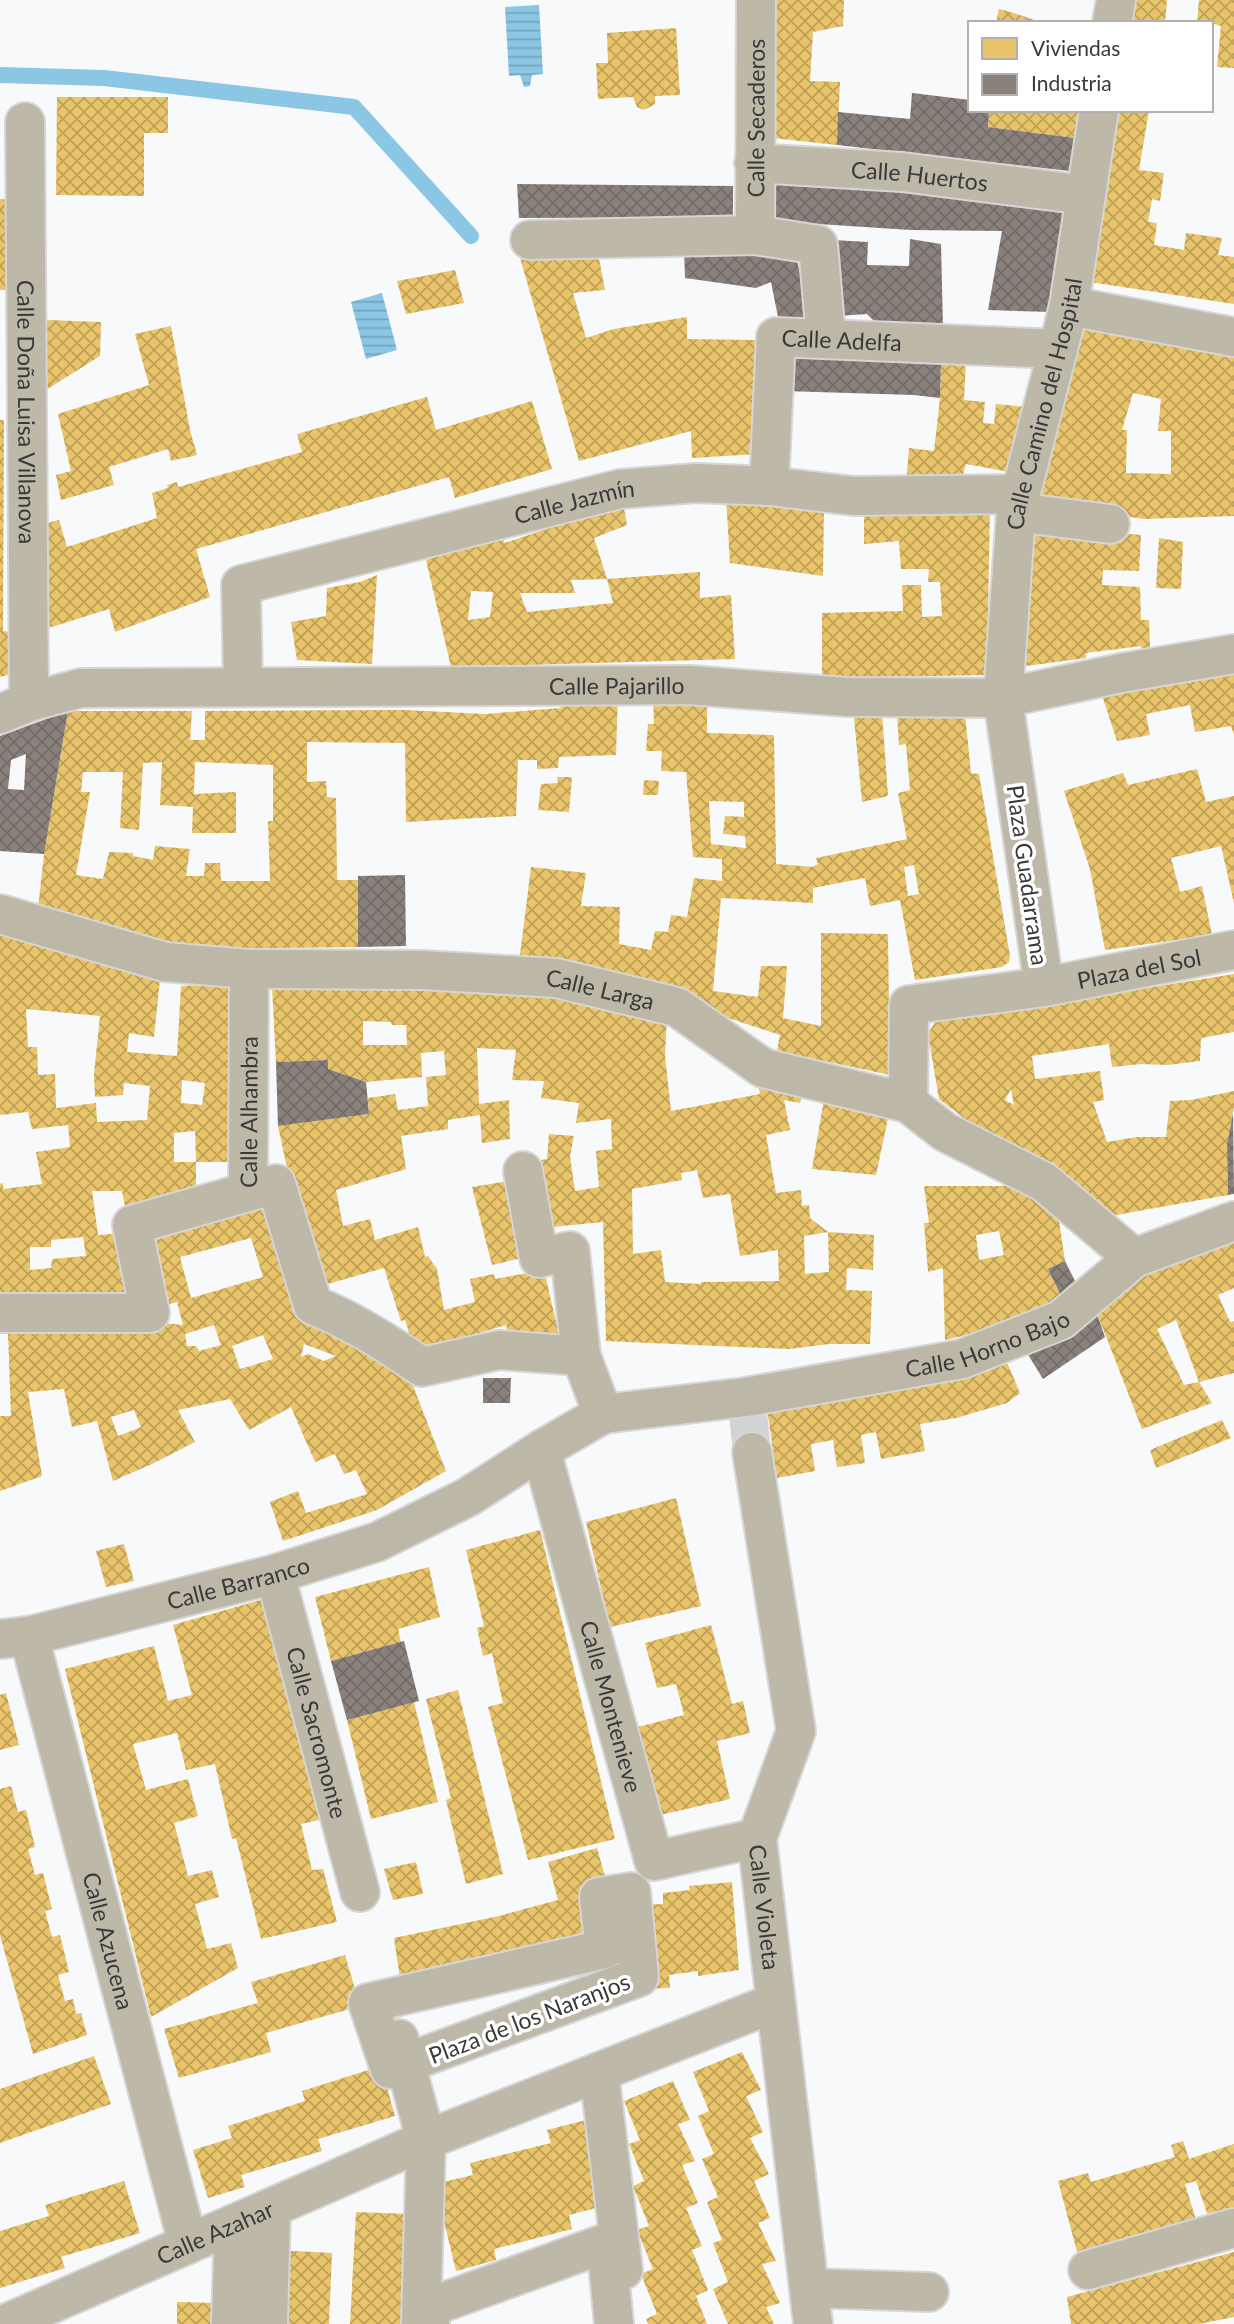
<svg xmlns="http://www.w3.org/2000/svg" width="1234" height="2324" viewBox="0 0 1234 2324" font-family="Lato,sans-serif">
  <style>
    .water { fill: url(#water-rules) }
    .homes { fill: url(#homes-cross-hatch); fill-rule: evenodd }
    .industry { fill: url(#industry-cross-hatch); fill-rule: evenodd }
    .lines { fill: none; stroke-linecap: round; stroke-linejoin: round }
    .stream { stroke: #8bc7e4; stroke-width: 16 }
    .street-tunnel { stroke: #d2d3d4; stroke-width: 38; stroke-dasharray: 38 19; stroke-linecap: butt }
    .street-casing { stroke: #d6d6d7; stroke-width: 42 }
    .secondary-casing { stroke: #d6d6d7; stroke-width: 42 }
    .street { stroke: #bdb8a8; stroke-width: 38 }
    .secondary { stroke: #bcb7a6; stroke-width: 38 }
    .labels { text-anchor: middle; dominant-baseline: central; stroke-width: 7; stroke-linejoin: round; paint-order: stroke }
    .street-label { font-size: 23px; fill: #39393a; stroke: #fff }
  </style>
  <defs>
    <pattern id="water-rules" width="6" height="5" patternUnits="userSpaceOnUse" patternTransform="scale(1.75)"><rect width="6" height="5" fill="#8bc7e4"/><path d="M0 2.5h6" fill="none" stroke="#73a3ba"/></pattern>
    <pattern id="homes-cross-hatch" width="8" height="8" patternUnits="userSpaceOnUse" patternTransform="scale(1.75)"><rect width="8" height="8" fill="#e9c46a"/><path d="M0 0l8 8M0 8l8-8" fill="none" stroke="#bea058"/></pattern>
    <pattern id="industry-cross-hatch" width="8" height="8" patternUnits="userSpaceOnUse" patternTransform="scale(1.75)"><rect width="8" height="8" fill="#8a817c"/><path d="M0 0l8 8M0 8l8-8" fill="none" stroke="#726b67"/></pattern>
  </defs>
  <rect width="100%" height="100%" fill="#f8f9fa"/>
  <g class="water">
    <path d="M539,5L543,74L532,75L530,86L524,87L520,75L509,76L505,7Z"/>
    <path d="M382,293L397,350L366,359L351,302Z"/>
  </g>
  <g class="homes">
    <path d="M775,0H844L843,26L813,32L810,81L840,82L837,145L773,138Z"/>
    <path d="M1132,0H1167L1165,23H1130Z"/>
    <path d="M1199,0H1234V68L1217,67L1221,26L1211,23H1197Z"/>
    <path d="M999,9L1014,13L1044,23H996Z"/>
    <path d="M676,28L680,95L655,96V104L644,110L637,107L633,97L598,99L596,63H608L607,33Z"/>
    <path d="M57,97H168V133H144V196L56,195Z"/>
    <path d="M989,110H1080L1075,138L988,127Z"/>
    <path d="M1118,110H1149L1139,170L1164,173L1160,201L1152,199L1148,222L1157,223L1154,245L1184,250L1186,233L1222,238L1218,255L1234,257V304L1090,282Z"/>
    <path d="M0,199L11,200V289L0,290Z"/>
    <path d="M598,253L605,290L573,293L586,338L614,329L687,317V339L756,340L758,454L692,458L691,431L579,461L520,258Z"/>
    <path d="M455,270L464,303L406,314L397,281Z"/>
    <path d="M47,320L101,322L100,356L46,390Z"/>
    <path d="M1083,325L1234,356V516L1144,519L1099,512L1031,495ZM1133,393L1161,399L1158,431H1171V474L1126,473L1127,430H1122Z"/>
    <path d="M171,326L190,430L197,455L171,461L168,449L109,467L114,485L61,500L56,475L71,471L58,414L149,385L135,334Z"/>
    <path d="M941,360H966L964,400L985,402L983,423L994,424L996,404L1028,407L1015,473L966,464L963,474L906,487L909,448L934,451L940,398Z"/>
    <path d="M427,397L436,430L532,401L552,469L455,498L449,477L196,549L210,597L115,632L109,609L42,630L44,524L59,520L67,547L157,518L152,493L168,488L167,485L177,482L178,487L302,452L297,434Z"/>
    <path d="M0,420H4L3,631L9,632L11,674L0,677Z"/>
    <path d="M726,497L824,505L823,576L730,563Z"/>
    <path d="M623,503L627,525L594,538L607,579L700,572V598L731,595L735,659L451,667L426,560L501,535L505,543ZM607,579L613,603L527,612L520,593H575L571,580ZM471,591L493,592L490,617L468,620Z"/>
    <path d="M990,503L987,675L822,678V613L903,611L902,585H921L922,617L942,616L940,582H928L929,569H901L899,541L864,544V504Z"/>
    <path d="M1028,525L1141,535L1139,571L1103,570L1102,585L1140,587L1141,620H1149L1150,649L1141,650V646L1086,653V658L1026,666Z"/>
    <path d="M1159,538L1183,542L1181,589L1156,588Z"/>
    <path d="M377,575L372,664L297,660L291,622L326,616L327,588L360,582Z"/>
    <path d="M1234,666V735L1231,726L1195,732L1190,705L1146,714L1150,735L1117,741L1099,686Z"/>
    <path d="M707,691V733L774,735L776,864L813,867L818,864L816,858L907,839L898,793L910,790L906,744L899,745L897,713L965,714L971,773L979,774L1010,956L1009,962L1002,967L915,980L900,900L870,906L865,878L813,888V903L721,898L713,991L758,997L761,966H787L783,1018L821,1026V933L888,934L890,1075L777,1051L780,1035L710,1012L711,1005L657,987L573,964L520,955L531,867L586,873L581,906L620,907L619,944L651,950L655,931L668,932L671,915L687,917L694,878L722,881V859L693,857L686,772L661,771L662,751H646L648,724H654L653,693ZM709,801L744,802V817L725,816L723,834L745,836L746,848L711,844ZM914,865L919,894L908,896L904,867Z"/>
    <path d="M618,694L616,755L559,757L558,768L537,769V760H518L516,816L406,822L405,743L307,742V782L326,781L327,797L336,798L337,880H358V947L175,949L37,918L44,854L68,711H192L190,740H205V711L405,710L485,714L561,708L562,695ZM162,762L160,805L193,807L192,833H236V792L194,794L195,762L273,765V821H268L270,881H221L220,863H205L204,876H186L190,849L155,846L153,860L133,856V853L109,852L103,879L76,875L90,792H81L83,772H123L120,828L139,830L143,763Z"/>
    <path d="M853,707L882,713L888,796L862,802Z"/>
    <path d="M1197,769L1206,802L1234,796V903L1221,846L1171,858L1180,892L1202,886L1212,935L1105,950L1090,869L1064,791L1123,773L1128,785Z"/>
    <path d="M557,777H572L569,812L538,810L541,784L558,783Z"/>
    <path d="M644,780L659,781L658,795H643Z"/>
    <path d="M0,933L160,979L154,1037L129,1033L127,1052L177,1056L181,986L237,984L229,1162H196L195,1131L174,1133V1162H196V1192L126,1211L122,1191H92L98,1235L124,1233L135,1308L0,1309V1184L3,1183V1189L42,1184L36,1152L70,1147L68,1125L32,1129L28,1112L0,1115ZM26,1009L100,1016L94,1074L95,1097L123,1095L124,1083L150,1086L147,1120L97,1122L96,1103L56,1108L55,1074L38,1075L37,1047H28ZM182,1080L205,1083L202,1105L181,1103ZM83,1237L86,1256L52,1259L51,1268L30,1270V1247H51V1240Z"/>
    <path d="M1234,974V1032L1201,1038L1200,1061L1168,1065L1141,1064L1112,1067L1109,1044L1032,1056L1035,1079L1100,1071L1104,1100L1093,1102L1107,1142L1137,1137H1166L1170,1101L1191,1100L1234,1091V1107L1227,1144L1228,1195L1116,1215L1093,1205L1070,1184L1054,1163L1032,1157L981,1131L939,1099L929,1040V1032L935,1022ZM1011,1089L1014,1105L1005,1100Z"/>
    <path d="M272,987L525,990L667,1013L665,1056L671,1111L760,1094L757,1076L804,1088L800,1103L784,1100L790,1130L766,1135L776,1193L801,1190L802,1206L809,1205L810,1218L828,1232L874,1235L873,1270L847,1268L846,1290L872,1291L870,1344H829L789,1349L606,1341L603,1222L542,1228L531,1162L547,1159L549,1134L574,1136L570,1156L575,1191L599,1187L596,1151L612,1149L611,1119L576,1123L579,1103L541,1098L544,1081L512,1080L516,1050L477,1048L479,1104L509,1100L510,1139L482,1143L480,1115L448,1120V1129L401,1136L406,1169L336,1190L343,1226L370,1219L375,1240L418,1227L425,1257L428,1256L437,1269L444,1310L475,1302L470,1279L494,1274L495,1279L544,1270L560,1339L510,1340L506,1325L415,1352L405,1320L401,1321L384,1268L317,1287L289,1177L278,1126L369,1114L368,1098L395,1094L398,1110L428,1106L426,1077L446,1075L444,1051L421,1053L422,1077L376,1081L366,1082L328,1069V1060L276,1062ZM363,1021L391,1022L392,1025H406L407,1045H363ZM697,1170L703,1198L730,1194L740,1256L778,1250L779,1281L701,1282V1284L665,1282L661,1250L633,1254L632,1189L682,1180L681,1173ZM828,1232L829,1272L805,1274L804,1236Z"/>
    <path d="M825,1093L890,1109L876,1175L812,1169Z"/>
    <path d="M514,1180L526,1257L492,1265L472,1187Z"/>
    <path d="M924,1186H1033L1058,1214L1065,1261L1048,1269L1063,1300L1013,1324L945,1340L943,1268L928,1272L924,1223H929ZM999,1231L1004,1255L979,1260L976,1235Z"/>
    <path d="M268,1197L308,1316L407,1370L446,1471L377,1510L283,1541L270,1502L298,1491L306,1513L367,1494L356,1470L344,1474L335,1454L315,1462L291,1407L249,1430L230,1399L178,1410L195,1442L152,1464L113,1481L97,1421L72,1427L64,1389L28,1392L42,1476L0,1491V1416H11L8,1332L164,1323L183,1325L177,1302L160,1307L144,1231ZM251,1238L263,1277L191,1298L180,1257ZM214,1325L221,1345L199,1351L196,1346H187L185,1334ZM263,1335L273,1359L240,1369L232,1346ZM304,1344L336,1356L324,1361L308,1354L301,1357ZM134,1410L141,1427L118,1436L111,1417Z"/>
    <path d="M1234,1231V1288L1218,1295L1230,1322L1234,1321V1373L1199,1382L1212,1403L1142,1429L1095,1308L1169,1258ZM1176,1320L1199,1382L1184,1385L1157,1329Z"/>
    <path d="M1006,1360L1020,1393L1007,1403L956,1418L920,1424L925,1451L881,1459L876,1432L861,1435L865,1463L837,1467L833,1440L811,1444L815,1471L777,1478L767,1409Z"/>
    <path d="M1222,1420L1231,1438L1156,1468L1150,1450Z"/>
    <path d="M676,1498L701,1606L610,1627L586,1522Z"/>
    <path d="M540,1530L615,1839L528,1860L488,1707L503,1703L492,1653L483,1656L477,1628L484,1626L466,1550Z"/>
    <path d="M124,1544L134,1581L106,1587L96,1551Z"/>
    <path d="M429,1567L440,1617L398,1629L401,1642L331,1661L315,1597Z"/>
    <path d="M264,1599L319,1820L301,1824L312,1870L323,1869L337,1922L261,1939L236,1838L232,1839L215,1764L186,1770L177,1733L133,1744L146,1790L188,1779L198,1816L174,1823L188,1876L212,1870L219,1897L195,1904L207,1949L231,1943L238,1968L151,2017L65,1669L154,1646L168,1701L192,1695L173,1625Z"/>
    <path d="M711,1625L732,1704L743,1701L750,1733L717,1741L730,1799L656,1816L634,1728L684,1715L676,1684L657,1688L645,1643Z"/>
    <path d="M458,1690L503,1874L466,1884L446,1800L451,1798L426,1699Z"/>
    <path d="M6,1693L19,1745L0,1750V1695Z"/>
    <path d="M414,1702L438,1802L371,1819L347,1720Z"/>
    <path d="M11,1786L18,1812L26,1810L35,1847L28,1849L35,1875L43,1873L52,1909L45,1911L52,1937L60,1935L69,1972L58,1975L65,2001L73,1999L76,2014L81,2013L87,2035L33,2054L0,1935V1789Z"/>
    <path d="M597,1848L608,1887L579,1895L593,1946L403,1998L394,1938L499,1916L558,1900L548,1862Z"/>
    <path d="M416,1862L423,1894L393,1900L384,1869Z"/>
    <path d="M732,1882L739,1970L698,1976V1971L669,1975L670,1988L643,1989L636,1905L663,1904V1893L690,1890L689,1886Z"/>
    <path d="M345,1955L360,2006L266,2033L271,2052L179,2078L164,2029L258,2003L251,1982Z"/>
    <path d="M742,2052L761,2090L746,2096L763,2132L750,2138L769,2174L754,2181L770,2218L758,2223L776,2261L762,2264L780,2303L766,2307L774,2324H728L713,2289L728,2282L713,2243L722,2240L707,2202L718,2197L702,2159L714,2154L698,2116L709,2111L693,2072Z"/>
    <path d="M94,2056L111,2104L0,2143V2089Z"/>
    <path d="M381,2066L395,2116L318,2139L322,2151L241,2175L245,2187L208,2198L193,2150L232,2138L228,2126L305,2101L302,2091Z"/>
    <path d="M673,2081L690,2120L678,2124L695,2161L682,2165L698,2203L686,2208L702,2246L692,2250L708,2290L696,2296L707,2324H648L646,2319L657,2314L641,2274L653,2269L637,2230L649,2226L633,2186L644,2181L629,2144L640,2140L624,2101Z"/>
    <path d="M586,2120L608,2205L569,2215L572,2229L494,2249L496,2260L456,2271L435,2184L473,2175L470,2163L551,2143L547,2130Z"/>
    <path d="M1183,2141L1189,2159L1234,2144V2212L1209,2219L1196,2181L1185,2184L1197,2223L1079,2259L1058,2181L1088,2173L1091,2182L1175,2157L1171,2145Z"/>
    <path d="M124,2181L140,2233L61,2257L65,2268L0,2288V2231L49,2216L45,2205Z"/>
    <path d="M356,2212L410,2214L405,2324H350Z"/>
    <path d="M275,2250L332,2253L329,2324H272Z"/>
    <path d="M1234,2252V2317L1199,2324H1071L1067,2297Z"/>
    <path d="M177,2302L219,2303V2324H177Z"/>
  </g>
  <g class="industry">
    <path d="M912,93L970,100V110H989L988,127L1075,138L1070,171L837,145L838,112L910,119Z"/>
    <path d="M772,180L1068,203L1051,312L988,310L1002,231L911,230L772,221Z"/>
    <path d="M517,184L733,186V217L519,218Z"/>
    <path d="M910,239L941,244L943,327L878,325L867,314L837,316L832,240L868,242L867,265L909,266Z"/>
    <path d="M684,249L796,257L811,317L780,327L771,282L756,288L685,278Z"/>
    <path d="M785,356L941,360L940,398L914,395L784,391Z"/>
    <path d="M68,711L44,854L0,851V736ZM26,754L24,790L8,789L11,760Z"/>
    <path d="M405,875L406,946L358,947V876Z"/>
    <path d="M328,1060V1069L366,1082L369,1114L278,1126L276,1062Z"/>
    <path d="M1233,1113L1234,1194L1228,1195L1227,1144Z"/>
    <path d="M1065,1261L1080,1291L1063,1300L1048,1269Z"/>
    <path d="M1095,1308L1105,1337L1043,1379L1027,1353Z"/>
    <path d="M483,1378H511L510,1403H483Z"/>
    <path d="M404,1641L419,1701L347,1720L331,1661Z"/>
  </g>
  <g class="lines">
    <path class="stream" d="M0,75L104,78L354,107L471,236"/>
    <path class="street-tunnel" d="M748,1414L752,1452"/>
    <g class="street-casing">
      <g id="street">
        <path d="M1112,23L1116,0"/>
        <path id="s1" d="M25,122L29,702"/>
        <path id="s2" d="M754,163L902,172L1086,195"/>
        <path id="s3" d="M755,235L756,0"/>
        <path d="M530,240L755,235L818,245L826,338"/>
        <path d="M1069,306L1234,337"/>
        <path id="s4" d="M769,486L776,337L1058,349"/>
        <path d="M1016,512L1110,524"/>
        <path id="s5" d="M243,687L241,585L620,489L696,483L769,486L854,496L1019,494"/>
        <path id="s6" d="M1044,987L1003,698L1016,512L1069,306L1099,110"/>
        <path id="s7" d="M908,1103L909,1005L1044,987L1234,950"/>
        <path d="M523,1171L539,1258L570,1251L581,1356L603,1414"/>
        <path id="s8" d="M248,1191L249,969"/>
        <path d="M0,1313H150L132,1225L276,1184L313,1305C353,1321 387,1343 422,1367L499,1350L581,1356"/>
        <path id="s9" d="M541,1450L654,1861L757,1838"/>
        <path id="s10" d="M752,1452L796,1731L757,1838L813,2324"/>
        <path id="s11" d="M275,1574L360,1892"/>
        <path id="s12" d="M29,1636L188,2244"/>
        <path d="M631,1892L639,1977L390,2069L368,2003L605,1949L599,1897Z"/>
        <path d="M399,2039L426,2140L421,2324"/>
        <path d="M599,2072L623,2270"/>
        <path d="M1088,2270L1234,2228"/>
        <path d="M809,2288L929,2292"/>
        <path id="s13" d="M5,2324L426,2140L774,2003"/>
        <path d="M231,2324L234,2224"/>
        <path d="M268,2324L271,2208"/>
        <path d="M430,2324V2307L606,2243L614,2324"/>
      </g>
    </g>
    <g class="secondary-casing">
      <g id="secondary">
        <path id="s14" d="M0,714L29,702L81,688L689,685L847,697L1003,698L1121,673L1234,654"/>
        <path id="s15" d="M0,914L165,962L249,969L422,970L556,978L677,1007L763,1068L908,1103L945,1132L1044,1182L1134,1258"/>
        <path id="s16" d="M0,1639L29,1636L275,1574L377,1542L468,1497L541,1450L603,1414L746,1397L962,1359L1061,1320L1134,1258L1234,1221"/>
      </g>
    </g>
    <use href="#street" class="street"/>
    <use href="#secondary" class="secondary"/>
  </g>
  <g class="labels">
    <g class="street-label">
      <text stroke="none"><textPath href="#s3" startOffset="117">Calle Secaderos</textPath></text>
      <text stroke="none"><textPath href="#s2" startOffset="166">Calle Huertos</textPath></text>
      <text stroke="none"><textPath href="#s4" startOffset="215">Calle Adelfa</textPath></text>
      <text stroke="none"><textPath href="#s6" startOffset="590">Calle Camino del Hospital</textPath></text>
      <text stroke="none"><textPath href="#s1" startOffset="290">Calle Doña Luisa Villanova</textPath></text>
      <text stroke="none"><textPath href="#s5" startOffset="446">Calle Jazmín</textPath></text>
      <text stroke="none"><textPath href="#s14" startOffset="621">Calle Pajarillo</textPath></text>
      <text transform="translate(1028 875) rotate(82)">Plaza Guadarrama</text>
      <text stroke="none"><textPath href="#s7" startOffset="331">Plaza del Sol</textPath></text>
      <text stroke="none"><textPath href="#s15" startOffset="609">Calle Larga</textPath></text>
      <text stroke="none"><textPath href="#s8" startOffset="79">Calle Alhambra</textPath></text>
      <text stroke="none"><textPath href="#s16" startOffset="1041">Calle Horno Bajo</textPath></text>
      <text stroke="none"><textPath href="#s16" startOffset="245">Calle Barranco</textPath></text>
      <text stroke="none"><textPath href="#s9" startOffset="266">Calle Montenieve</textPath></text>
      <text stroke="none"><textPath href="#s11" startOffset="164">Calle Sacromonte</textPath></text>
      <text stroke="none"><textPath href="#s10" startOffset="466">Calle Violeta</textPath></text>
      <text stroke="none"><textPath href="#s12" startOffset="315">Calle Azucena</textPath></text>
      <text transform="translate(529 2018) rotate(-21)">Plaza de los Naranjos</text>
      <text stroke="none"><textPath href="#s13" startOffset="229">Calle Azahar</textPath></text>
    </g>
  </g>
  <rect x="968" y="21" width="245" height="91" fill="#ffffff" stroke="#b0b0b0" stroke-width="2"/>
  <rect x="982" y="38" width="35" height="21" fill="#e9c46a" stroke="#b0b0b0" stroke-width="2"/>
  <text x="1031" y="56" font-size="21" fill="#39393a">Viviendas</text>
  <rect x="982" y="74" width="35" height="21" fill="#8a817c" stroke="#b0b0b0" stroke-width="2"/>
  <text x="1031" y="91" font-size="21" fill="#39393a">Industria</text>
</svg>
